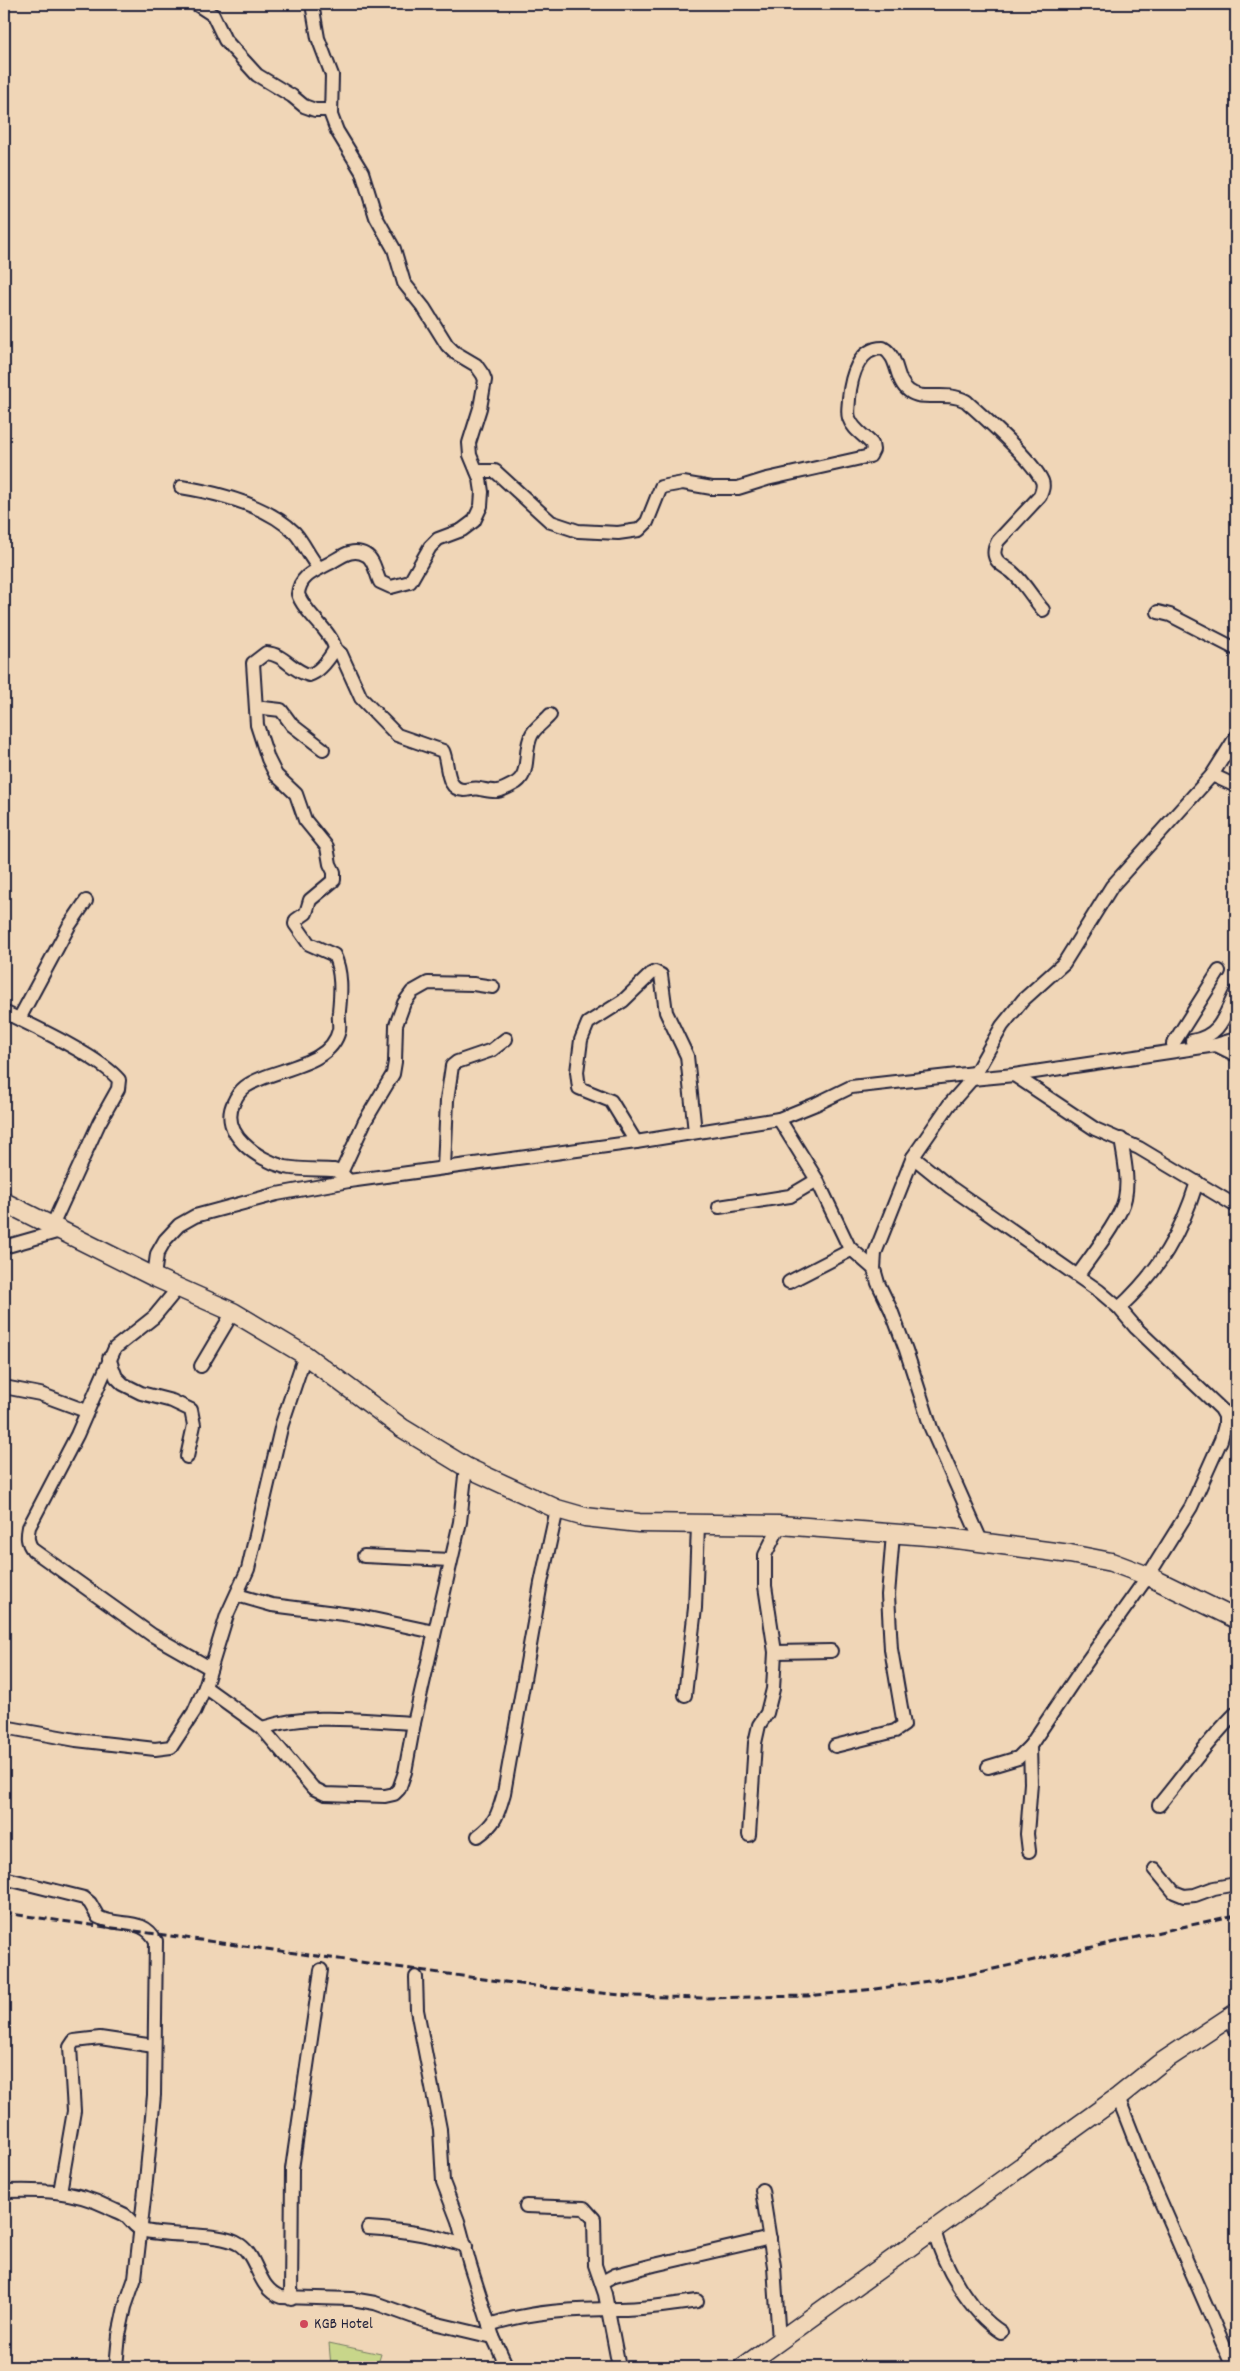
<svg xmlns="http://www.w3.org/2000/svg" width="1240" height="2371" viewBox="0 0 1240 2371" font-family="Dekko,sans-serif">
  <style>
    .green { fill: #c8d68a; stroke: #757c62 }
    .lines { fill: none; stroke-linecap: round; stroke-linejoin: round }
    .street-casing { stroke: #22223b; stroke-width: 16 }
    .secondary-casing { stroke: #22223b; stroke-width: 21 }
    .street { stroke: #f0d6b7; stroke-width: 12 }
    .secondary { stroke: #f0d6b7; stroke-width: 18 }
    .rail { stroke: #22223b; stroke-width: 3; stroke-dasharray: 8 4; stroke-linecap: butt }
    .poi-dot { fill: #d1495b; stroke: #f0d6b7; stroke-width: 2 }
    .labels { text-anchor: middle; dominant-baseline: central; stroke-width: 4; stroke-linejoin: round; paint-order: stroke }
    .poi-label { font-size: 16px; fill: #22223b; stroke: #f0d6b7; text-anchor: start }
  </style>
  <rect width="100%" height="100%" fill="#f0d6b7"/>
  <filter id="ink" filterUnits="userSpaceOnUse"><feTurbulence type="fractalNoise" baseFrequency=".02" numOctaves="2"/><feDisplacementMap in="SourceGraphic" scale="10" xChannelSelector="R" yChannelSelector="G"/><feConvolveMatrix kernelMatrix="1 2 1 2 8 2 1 2 1" color-interpolation-filters="sRGB"/></filter>
  <g filter="url(#ink)">
    <path class="green" d="M329,2343L381,2354L377,2367H331Z"/>
    <g class="lines">
      <g class="street-casing">
        <g id="street">
          <path d="M196,4L213,15L225,40L257,75L292,96L304,106L315,110H330"/>
          <path d="M312,4L318,38L332,75L331,115L337,131L362,172L376,217L394,249L404,283L424,308L447,345L454,352L476,365L483,375L485,380L480,408L469,443L470,455L480,479L482,492L481,506L474,521L462,530L438,539L430,547L410,582L391,587L380,582C376,574 374,559 366,555C352,547 341,557 330,563C315,571 300,575 298,594C304,613 332,631 335,649C329,659 320,672 309,675C292,671 284,654 266,653L253,663L257,725L268,759L276,775L296,794L305,820L327,847L330,864L334,872V880L310,900L306,913L296,920L295,924L309,944L334,955C342,972 341,992 339,1011C338,1017 340,1024 339,1030C331,1068 270,1068 245,1087C241,1090 236,1097 234,1102C218,1133 258,1160 285,1167C300,1170 318,1169 334,1170L341,1173L349,1181"/>
          <path d="M477,471H495L551,522L578,531L618,533L639,530L647,522L661,487L683,483L712,488H738L767,479L870,456L873,450L872,444C864,435 853,430 849,418C847,412 849,405 849,398C851,378 858,348 883,348C900,358 894,380 909,391C923,402 945,390 966,401C984,417 1033,460 1042,481C1044,486 1042,491 1040,496L998,541C996,545 993,550 995,556C997,564 1006,567 1012,572C1024,582 1032,597 1043,610"/>
          <path d="M181,487C218,493 267,505 295,533C304,543 309,557 319,568"/>
          <path d="M1158,612L1170,615L1236,649"/>
          <path d="M335,649L341,654L361,698L397,735L443,751C449,764 445,790 464,790C470,790 474,787 480,789C496,792 497,793 512,785C533,776 522,751 532,734C536,727 545,721 550,715"/>
          <path d="M257,711L263,708L281,710L292,725L323,749"/>
          <path d="M1212,775L1236,786"/>
          <path d="M4,1012C31,1025 102,1058 119,1080L118,1089L99,1123L52,1226"/>
          <path d="M19,1019L69,926L86,901"/>
          <path d="M1192,1041C1221,1036 1224,1016 1236,992"/>
          <path d="M1173,1044L1219,971"/>
          <path d="M1216,1045L1236,1055"/>
          <path d="M1014,1075L1095,1129L1139,1148L1236,1206"/>
          <path d="M972,1079L1014,1075L1216,1045L1236,1039"/>
          <path d="M779,1119L817,1180L849,1247L874,1269"/>
          <path d="M636,1142L611,1101L579,1088L577,1072L581,1040L588,1023L623,1001L651,974L655,972L661,975L666,1012L687,1056L695,1132"/>
          <path d="M913,1157L950,1187L1099,1291L1119,1308L1136,1328L1221,1409L1225,1416V1425L1221,1440L1191,1507L1148,1576L1081,1670L1030,1746L1031,1783L1027,1834L1029,1851"/>
          <path d="M444,1168L447,1100L452,1066L457,1062L492,1050L506,1039"/>
          <path d="M341,1173L365,1121L393,1074L395,1062L396,1025L404,1003L412,992L428,983L473,984L493,987"/>
          <path d="M719,1207L790,1196L817,1180"/>
          <path d="M4,1247L60,1231"/>
          <path d="M1078,1275C1091,1256 1121,1219 1125,1198C1129,1179 1124,1158 1121,1139"/>
          <path d="M154,1277L157,1254L165,1240L179,1225L195,1216L277,1194L349,1181L636,1142L779,1119L816,1104L851,1087L975,1073"/>
          <path d="M789,1282L851,1250"/>
          <path d="M178,1288L154,1317L115,1348L77,1435L29,1527C27,1537 27,1542 33,1550L152,1635L210,1668"/>
          <path d="M1119,1308C1159,1271 1181,1234 1197,1182"/>
          <path d="M109,1358L116,1377L123,1384L141,1393L172,1401L191,1410L194,1425L187,1457"/>
          <path d="M201,1366L233,1312"/>
          <path d="M4,1387L40,1394L86,1411"/>
          <path d="M1225,1416L1236,1409"/>
          <path d="M982,1543L931,1428L906,1350L891,1310L878,1283L874,1269L875,1253L913,1157L949,1105L972,1079L1002,1026L1023,1000L1064,963L1112,886L1212,775L1236,737"/>
          <path d="M364,1556L450,1560"/>
          <path d="M237,1595L272,1605L359,1616L434,1632"/>
          <path d="M775,1652L831,1651"/>
          <path d="M205,1687L262,1728L313,1788L325,1794L385,1796L394,1794L399,1789L405,1772L414,1723L460,1522L466,1467"/>
          <path d="M685,1695L695,1608L698,1525"/>
          <path d="M4,1727L76,1740L155,1749L171,1747L194,1712L205,1687L227,1615L248,1569L282,1424L305,1355"/>
          <path d="M262,1728C311,1712 364,1721 414,1723"/>
          <path d="M835,1746L895,1731L904,1725L891,1649L888,1595L893,1534"/>
          <path d="M988,1767L1018,1758L1030,1746"/>
          <path d="M1159,1805C1185,1774 1207,1741 1236,1713"/>
          <path d="M749,1835L755,1743L759,1725L767,1713L773,1689L775,1652L765,1586V1555L780,1525"/>
          <path d="M478,1836C496,1823 498,1814 504,1793L541,1583L557,1509"/>
          <path d="M1155,1869L1174,1892L1184,1896L1195,1895L1214,1888L1236,1884"/>
          <path d="M4,1878L84,1898L90,1903L98,1917C119,1928 143,1916 156,1941L154,2095L146,2181L135,2278L125,2307L119,2335L116,2367"/>
          <path d="M416,1977L417,2010L440,2129L443,2182L458,2221L470,2265L493,2337L507,2367"/>
          <path d="M1230,2018L1236,2031"/>
          <path d="M1118,2097L1143,2161L1233,2367"/>
          <path d="M762,2190L774,2266L779,2341"/>
          <path d="M4,2191C40,2190 75,2190 108,2207C113,2210 120,2212 125,2215C131,2220 135,2228 142,2230C168,2238 220,2231 240,2245C259,2258 257,2289 281,2297L352,2299L375,2303L425,2321L493,2337"/>
          <path d="M60,2192L74,2111L70,2047L74,2041L100,2038L154,2046"/>
          <path d="M526,2206L584,2208L594,2219L595,2265L605,2294L619,2367"/>
          <path d="M368,2228C402,2230 433,2234 466,2246"/>
          <path d="M934,2230C943,2266 970,2312 1001,2332"/>
          <path d="M602,2282L615,2275L654,2265L770,2238"/>
          <path d="M291,2299L292,2169L321,1970"/>
          <path d="M489,2325C531,2311 576,2309 619,2309C645,2309 671,2305 697,2301"/>
        </g>
      </g>
      <g class="secondary-casing">
        <g id="secondary">
          <path d="M4,1202L154,1277L233,1312L305,1355L402,1428L466,1467L557,1509L585,1517L639,1523L780,1525L941,1537L1070,1554L1111,1562L1148,1576L1236,1619"/>
          <path d="M743,2367L1118,2097L1159,2064L1236,2013"/>
        </g>
      </g>
      <use href="#street" class="street"/>
      <use href="#secondary" class="secondary"/>
      <path class="rail" d="M4,1913L542,1987L631,1996L701,1998L807,1996L875,1989L962,1976L1236,1915"/>
    </g>
  </g>
  <circle class="poi-dot" cx="304" cy="2324" r="5"/>
  <g class="labels">
    <g class="poi-label">
      <text x="314" y="2324">KGB Hotel</text>
    </g>
  </g>
  <rect width="1240" height="2371" fill="none" stroke="#f0d6b7" stroke-width="20"/>
  <rect x="10" y="10" width="1220" height="2351" fill="none" stroke="#22223b" stroke-width="2" filter="url(#ink)"/>
</svg>
